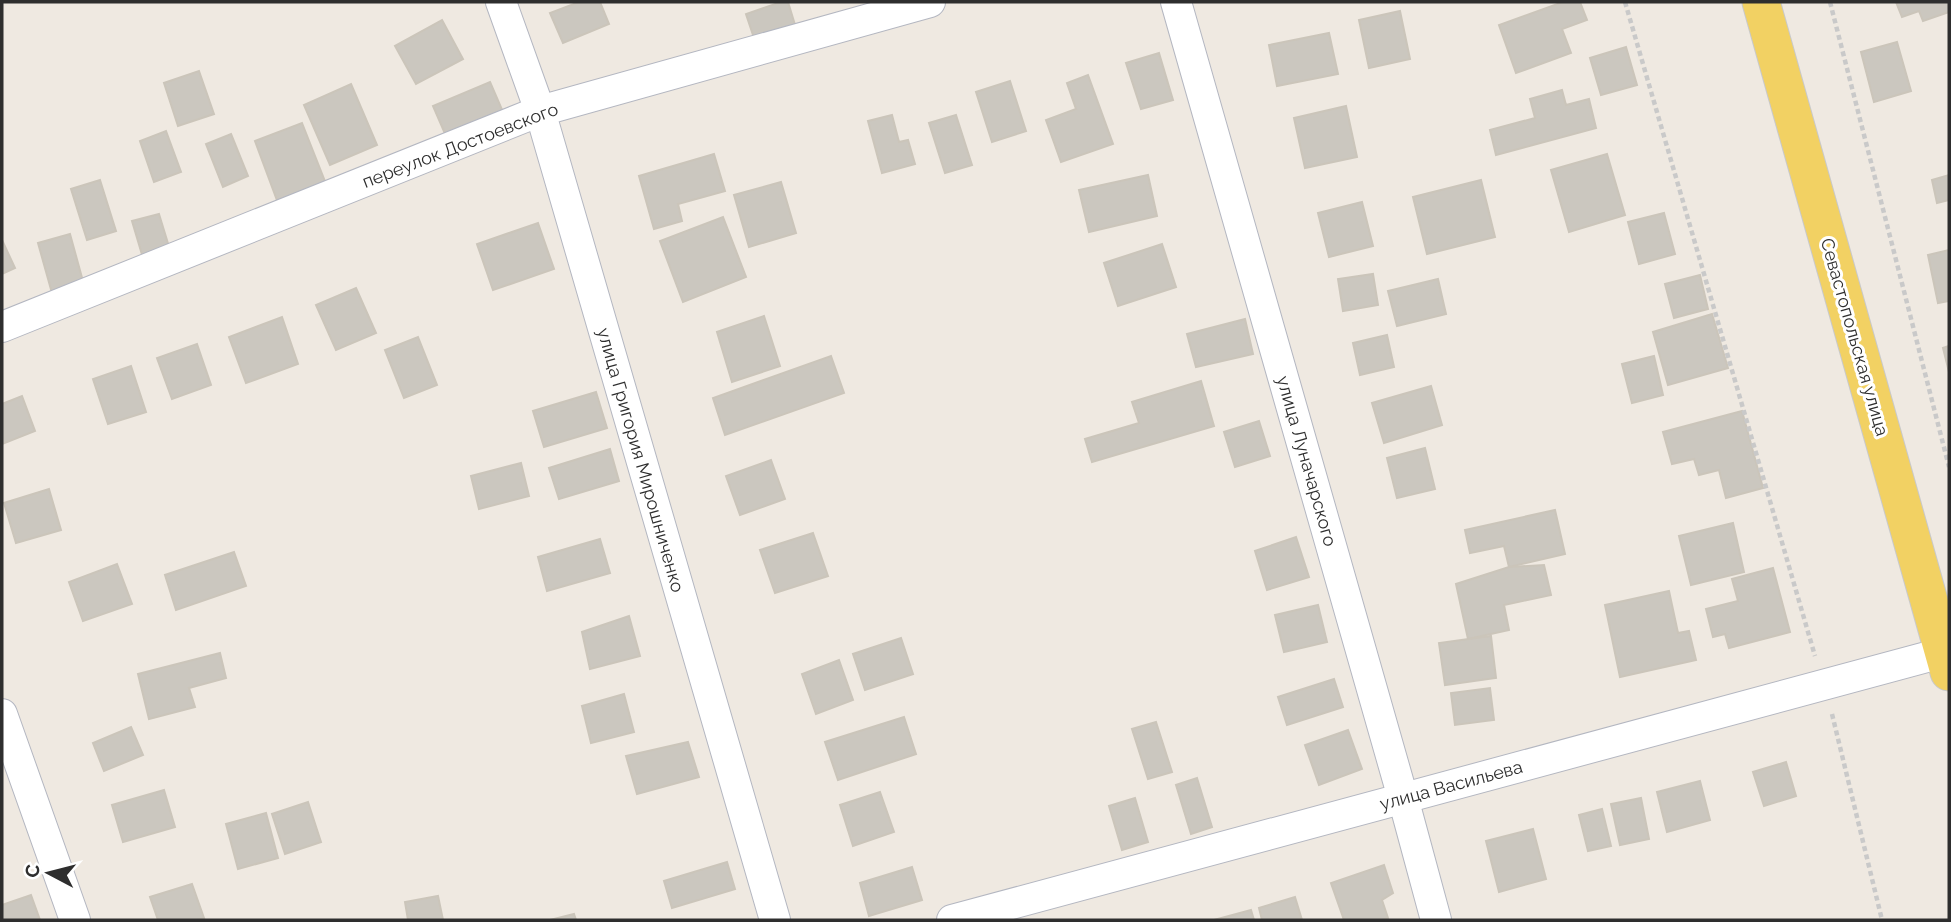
<svg xmlns="http://www.w3.org/2000/svg" width="1951" height="922" viewBox="0 0 1951 922" font-family="Raleway,sans-serif">
  <style>
    .building { fill: #cbc7bf; stroke: #cbc5ba; stroke-width: 2 }
    .lines { fill: none; stroke-linecap: round; stroke-linejoin: round }
    .minor-casing { stroke: #b4b7c1; stroke-width: 32 }
    .major-casing { stroke: #c9c9c9; stroke-width: 39 }
    .path { stroke: #c9c9c9; stroke-width: 4.5; stroke-dasharray: 5 3.5; stroke-linecap: butt }
    .minor { stroke: #fff; stroke-width: 30 }
    .major { stroke: #f2d163; stroke-width: 37 }
    .labels { text-anchor: middle; dominant-baseline: central; stroke-width: 6; stroke-linejoin: round; paint-order: stroke }
    .street-label { font-size: 18px; fill: #2e2e2e; stroke: #fff }
  </style>
  <rect width="100%" height="100%" fill="#efe9e1"/>
  <g class="building">
    <path d="M579,2H600L609,24L563,43L550,13Z"/>
    <path d="M781,2H788L796,28L755,41L746,14Z"/>
    <path d="M1563,2H1580L1587,20L1562,29L1571,53L1516,73L1499,25Z"/>
    <path d="M1896,2H1949V12L1923,21L1919,11L1902,17Z"/>
    <path d="M1400,11L1410,59L1369,68L1359,20Z"/>
    <path d="M442,20L463,59L416,84L395,46Z"/>
    <path d="M1329,33L1338,74L1277,86L1269,45Z"/>
    <path d="M1897,42L1911,91L1874,102L1861,52Z"/>
    <path d="M1626,47L1637,85L1601,95L1590,58Z"/>
    <path d="M1159,53L1173,100L1141,109L1126,63Z"/>
    <path d="M199,71L214,114L178,126L164,83Z"/>
    <path d="M1088,75L1113,144L1061,162L1046,120L1076,109L1067,83Z"/>
    <path d="M1010,81L1026,131L992,142L976,92Z"/>
    <path d="M490,82L503,112L446,136L433,106Z"/>
    <path d="M351,84L377,145L330,165L304,105Z"/>
    <path d="M1562,90L1566,105L1589,99L1596,128L1496,155L1490,130L1535,118L1530,99Z"/>
    <path d="M1346,106L1357,157L1305,168L1294,118Z"/>
    <path d="M892,115L899,142L908,140L915,164L882,173L868,121Z"/>
    <path d="M956,115L972,165L945,173L929,123Z"/>
    <path d="M302,123L326,184L278,203L255,141Z"/>
    <path d="M166,131L181,172L154,182L140,141Z"/>
    <path d="M231,134L248,176L223,187L206,144Z"/>
    <path d="M714,154L725,191L678,204L682,221L654,229L639,176Z"/>
    <path d="M1607,154L1625,215L1569,232L1551,170Z"/>
    <path d="M1148,175L1157,216L1089,232L1079,190Z"/>
    <path d="M1949,175V200L1937,203L1932,180Z"/>
    <path d="M100,180L116,231L87,240L71,189Z"/>
    <path d="M1481,180L1495,237L1427,254L1413,197Z"/>
    <path d="M781,182L796,233L749,247L734,195Z"/>
    <path d="M1362,202L1373,246L1329,257L1318,213Z"/>
    <path d="M1664,213L1675,254L1639,264L1628,222Z"/>
    <path d="M159,214L170,250L143,258L132,221Z"/>
    <path d="M723,217L746,277L683,302L660,241Z"/>
    <path d="M538,223L554,269L493,290L477,244Z"/>
    <path d="M70,234L84,285L52,293L38,243Z"/>
    <path d="M2,240L15,268L2,274Z"/>
    <path d="M1162,244L1176,287L1118,306L1104,263Z"/>
    <path d="M1949,250V301L1938,303L1928,255Z"/>
    <path d="M1373,274L1378,305L1343,311L1338,279Z"/>
    <path d="M1700,275L1708,309L1674,318L1665,284Z"/>
    <path d="M1438,279L1446,314L1397,326L1388,291Z"/>
    <path d="M356,288L376,333L336,350L316,305Z"/>
    <path d="M1712,314L1728,368L1668,385L1653,332Z"/>
    <path d="M764,316L780,366L732,382L717,332Z"/>
    <path d="M282,317L298,364L246,383L229,337Z"/>
    <path d="M1245,319L1253,354L1196,367L1187,334Z"/>
    <path d="M1387,335L1394,367L1360,375L1353,343Z"/>
    <path d="M418,337L437,385L404,398L385,350Z"/>
    <path d="M197,344L211,385L172,399L157,358Z"/>
    <path d="M1949,346V372L1943,348Z"/>
    <path d="M831,356L844,393L725,435L713,398Z"/>
    <path d="M1654,356L1663,395L1632,403L1622,364Z"/>
    <path d="M131,366L146,412L108,424L93,379Z"/>
    <path d="M1201,381L1214,426L1092,462L1085,439L1139,423L1132,402Z"/>
    <path d="M1431,386L1442,425L1384,443L1372,403Z"/>
    <path d="M596,392L607,428L544,447L533,411Z"/>
    <path d="M22,396L35,431L2,444V404Z"/>
    <path d="M1742,411L1763,488L1726,498L1719,470L1699,475L1694,459L1672,464L1663,432Z"/>
    <path d="M1259,421L1270,456L1235,467L1224,432Z"/>
    <path d="M1425,448L1435,489L1397,498L1387,458Z"/>
    <path d="M610,449L619,481L559,499L549,468Z"/>
    <path d="M771,460L785,499L740,515L726,476Z"/>
    <path d="M521,463L529,496L479,509L471,476Z"/>
    <path d="M49,489L61,530L16,543L4,503Z"/>
    <path d="M1555,510L1565,554L1509,567L1504,546L1470,553L1465,530Z"/>
    <path d="M1733,523L1744,572L1691,585L1679,536Z"/>
    <path d="M813,533L828,576L775,593L760,550Z"/>
    <path d="M1296,537L1309,577L1267,590L1255,551Z"/>
    <path d="M600,539L610,573L547,591L538,557Z"/>
    <path d="M234,552L246,586L176,610L165,575Z"/>
    <path d="M117,564L132,604L83,621L69,582Z"/>
    <path d="M1544,565L1551,595L1504,605L1509,630L1468,639L1456,584L1509,567Z"/>
    <path d="M1773,568L1790,632L1729,648L1725,634L1713,637L1706,609L1738,601L1732,579Z"/>
    <path d="M1669,591L1678,633L1689,631L1696,660L1620,677L1605,605Z"/>
    <path d="M1318,605L1327,642L1284,652L1275,615Z"/>
    <path d="M629,616L640,656L590,669L582,632Z"/>
    <path d="M1491,636L1496,678L1445,685L1439,643Z"/>
    <path d="M901,638L913,674L865,690L853,654Z"/>
    <path d="M220,653L226,678L189,688L195,707L149,719L138,674Z"/>
    <path d="M839,660L853,700L816,714L802,674Z"/>
    <path d="M1334,679L1343,707L1287,725L1278,697Z"/>
    <path d="M1490,688L1494,720L1455,725L1451,693Z"/>
    <path d="M624,694L634,732L591,743L582,706Z"/>
    <path d="M904,717L916,754L838,780L825,742Z"/>
    <path d="M1156,722L1172,772L1148,779L1132,729Z"/>
    <path d="M131,727L143,755L104,771L93,743Z"/>
    <path d="M1348,730L1362,769L1319,785L1305,745Z"/>
    <path d="M688,742L699,777L637,794L626,756Z"/>
    <path d="M1786,762L1796,796L1764,806L1753,772Z"/>
    <path d="M1197,778L1212,827L1191,834L1176,785Z"/>
    <path d="M1700,781L1710,820L1667,832L1657,792Z"/>
    <path d="M164,790L175,827L123,842L112,805Z"/>
    <path d="M880,792L894,832L853,846L840,805Z"/>
    <path d="M1135,798L1148,842L1122,850L1109,806Z"/>
    <path d="M1641,798L1649,839L1620,845L1611,804Z"/>
    <path d="M308,802L321,842L285,854L272,814Z"/>
    <path d="M1602,809L1611,846L1588,851L1579,815Z"/>
    <path d="M266,813L278,858L238,869L226,824Z"/>
    <path d="M1533,829L1546,879L1499,892L1486,841Z"/>
    <path d="M727,862L735,889L672,908L664,881Z"/>
    <path d="M1384,865L1393,893L1382,900L1388,918L1382,920H1344L1331,883Z"/>
    <path d="M912,867L922,900L869,916L860,883Z"/>
    <path d="M192,884L204,918L197,920H158L150,897Z"/>
    <path d="M31,895L40,920H2V905Z"/>
    <path d="M438,896L443,920H408L405,902Z"/>
    <path d="M1295,897L1302,920H1262L1259,908Z"/>
    <path d="M1251,910L1254,920H1214Z"/>
    <path d="M574,914L576,920H550Z"/>
  </g>
  <g class="lines">
    <g class="minor-casing">
      <g id="minor">
        <path d="M501,2L540,111L775,920"/>
        <path d="M1176,2L1403,798L1436,920"/>
        <path d="M2,327L540,111L930,2"/>
        <path d="M2,714L75,920"/>
        <path d="M952,920L1949,651"/>
      </g>
    </g>
    <g class="major-casing">
      <path id="major" d="M1761,2L1949,672"/>
    </g>
    <g class="path">
      <path d="M1625,2L1815,656"/>
      <path d="M1830,2L1949,467"/>
      <path d="M1832,714L1882,920"/>
    </g>
    <use href="#minor" class="minor"/>
    <use href="#major" class="major"/>
  </g>
  <g class="labels">
    <g class="street-label">
      <text transform="translate(460 145) rotate(-21)">переулок Достоевского</text>
      <text transform="translate(1855 337) rotate(74)">Севастопольская улица</text>
      <text transform="translate(641 460) rotate(74)">улица Григория Мирошниченко</text>
      <text transform="translate(1307 461) rotate(74)">улица Луначарского</text>
      <text transform="translate(1451 785) rotate(-15)">улица Васильева</text>
    </g>
  </g>
  <rect width="1951" height="922" fill="none" stroke="#2e2e2e" stroke-width="7"/>
  <g transform="translate(49 873) rotate(277)" stroke="#ffffff" stroke-width="5" paint-order="stroke">
  <path d="M0-5L12 26L0 18L-12 26Z" fill="#2e2e2e"/>
  <text y="-10" font-size="19" font-weight="bold" text-anchor="middle" fill="#2e2e2e">С</text>
  </g>
</svg>
